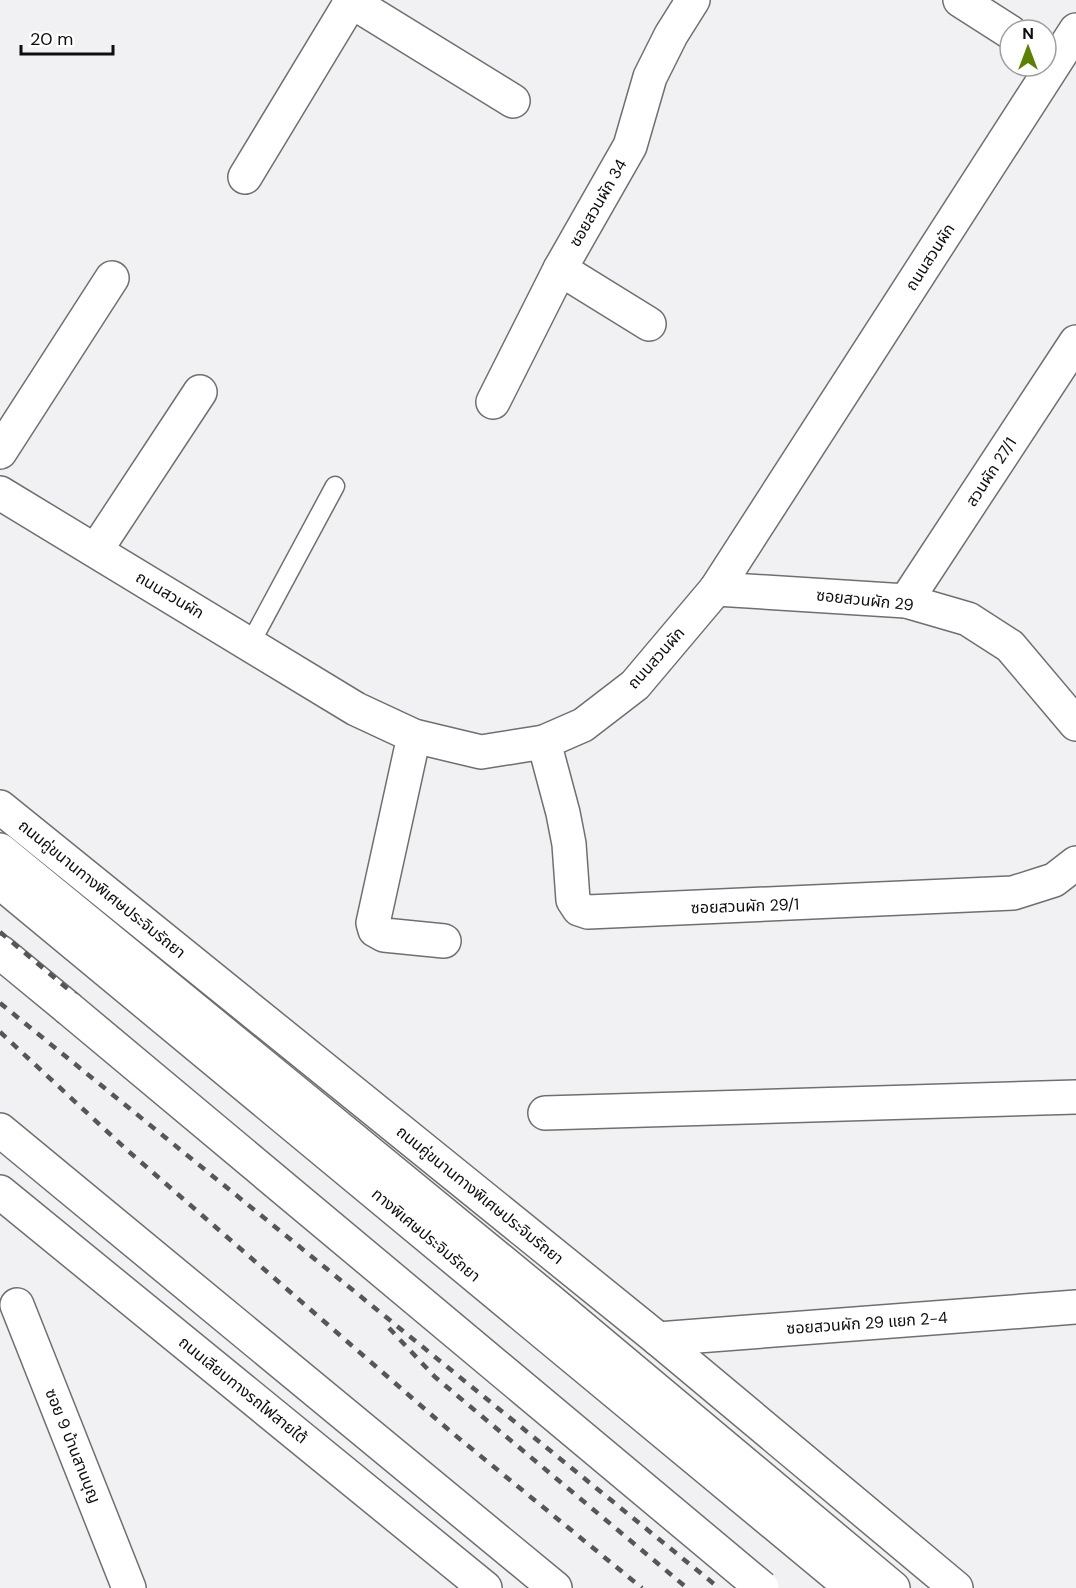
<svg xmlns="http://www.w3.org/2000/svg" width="1076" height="1588" viewBox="0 0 1076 1588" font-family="'DM Sans','Noto Sans Thai',sans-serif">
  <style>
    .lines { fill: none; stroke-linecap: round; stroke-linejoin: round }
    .lane-casing { stroke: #6f6f70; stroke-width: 21 }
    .street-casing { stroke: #6f6f70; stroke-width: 36 }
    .secondary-casing { stroke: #6f6f70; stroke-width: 36 }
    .highway-casing { stroke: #6f6f70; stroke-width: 36 }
    .lane { stroke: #fff; stroke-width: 18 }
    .street { stroke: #fff; stroke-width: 33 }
    .secondary { stroke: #fff; stroke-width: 33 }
    .highway { stroke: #fff; stroke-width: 33 }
    .rail { stroke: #565656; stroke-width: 4.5; stroke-dasharray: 8 8; stroke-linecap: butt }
    .highway-bridge-casing { stroke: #6f6f70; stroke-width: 36; stroke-linecap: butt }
    .highway-bridge { stroke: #fff; stroke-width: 33 }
    .labels { text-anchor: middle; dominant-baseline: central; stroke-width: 6; stroke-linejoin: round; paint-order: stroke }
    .street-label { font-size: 16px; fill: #0e0e0e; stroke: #fff }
  </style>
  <rect width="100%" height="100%" fill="#f1f1f3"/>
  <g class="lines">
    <g class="lane-casing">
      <path id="lane" d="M250,644L335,486"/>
    </g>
    <g class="street-casing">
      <g id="street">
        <path d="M349,0L513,101"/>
        <path d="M960,0L1010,32"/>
        <path d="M245,177L352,0"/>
        <path d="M560,269L649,324"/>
        <path d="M493,402L560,269L630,146L650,77L671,35L693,0"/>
        <path d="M0,452L112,278"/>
        <path d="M96,550L200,392"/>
        <path d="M716,589L906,601L968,619L1010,646L1076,724"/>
        <path d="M906,601L1076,342"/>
        <path d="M414,736L373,923L375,930L384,935L444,941"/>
        <path d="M544,742L563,813L569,844L573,900L579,909L588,912L1013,893L1054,880L1076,863"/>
        <path d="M545,1113L1076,1097"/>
        <path d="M17,1305L129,1588"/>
        <path d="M658,1339L1076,1307"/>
      </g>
    </g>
    <g class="secondary-casing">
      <g id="secondary">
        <path d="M0,493L356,709L414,736L481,752L544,742L583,725L635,685L716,589L1076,30"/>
        <path d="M0,807L658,1339L956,1588"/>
        <path d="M0,850L549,1300L893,1588"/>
        <path d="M0,1130L555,1588"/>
        <path d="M0,1192L485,1588"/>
      </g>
    </g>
    <g class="highway-casing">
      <g id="highway">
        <path d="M0,882L852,1588"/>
        <path d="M0,952L68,1008"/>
      </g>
    </g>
    <use href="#lane" class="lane"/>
    <use href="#street" class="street"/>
    <use href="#secondary" class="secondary"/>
    <use href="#highway" class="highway"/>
    <g class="rail">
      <path d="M0,932L75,995L339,1251L752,1588"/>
      <path d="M0,1003L719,1588"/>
      <path d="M0,1032L127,1150L450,1431L642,1588"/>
      <path d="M389,1328L435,1377L687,1588"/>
    </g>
    <g class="highway-bridge-casing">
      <path id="highway-bridge" d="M68,1008L762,1588"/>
    </g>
    <use href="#highway-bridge" class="highway-bridge"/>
  </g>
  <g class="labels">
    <g class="street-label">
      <text transform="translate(598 203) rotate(-60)">ซอยสวนผัก 34</text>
      <text transform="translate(930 257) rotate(-57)">ถนนสวนผัก</text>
      <text transform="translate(991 472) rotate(-57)">สวนผัก 27/1</text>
      <text transform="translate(170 595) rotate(31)">ถนนสวนผัก</text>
      <text transform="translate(865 600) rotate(6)">ซอยสวนผัก 29</text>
      <text transform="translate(656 658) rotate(-48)">ถนนสวนผัก</text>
      <text transform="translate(102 889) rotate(39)">ถนนคู่ขนานทางพิเศษประจิมรัถยา</text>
      <text transform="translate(745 906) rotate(-2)">ซอยสวนผัก 29/1</text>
      <text transform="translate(480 1195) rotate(39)">ถนนคู่ขนานทางพิเศษประจิมรัถยา</text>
      <text transform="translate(426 1235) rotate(40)">ทางพิเศษประจิมรัถยา</text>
      <text transform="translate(867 1323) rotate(-4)">ซอยสวนผัก 29 แยก 2-4</text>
      <text transform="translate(243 1390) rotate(39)">ถนนเลียบทางรถไฟสายใต้</text>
      <text transform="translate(73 1446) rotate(68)">ซอย 9 บ้านสานบุญ</text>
    </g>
  </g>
  <g transform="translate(1028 48)"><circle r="28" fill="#ffffff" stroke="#9f9f9f" stroke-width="1.5"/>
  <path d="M0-4.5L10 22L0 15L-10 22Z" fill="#5b8100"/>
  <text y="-9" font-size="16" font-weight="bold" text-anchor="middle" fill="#0e0e0e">N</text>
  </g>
  <path d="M21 45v9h92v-9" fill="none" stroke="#0e0e0e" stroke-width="3"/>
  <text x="30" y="45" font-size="18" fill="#0e0e0e" stroke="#ffffff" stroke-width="4.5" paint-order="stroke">20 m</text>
</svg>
